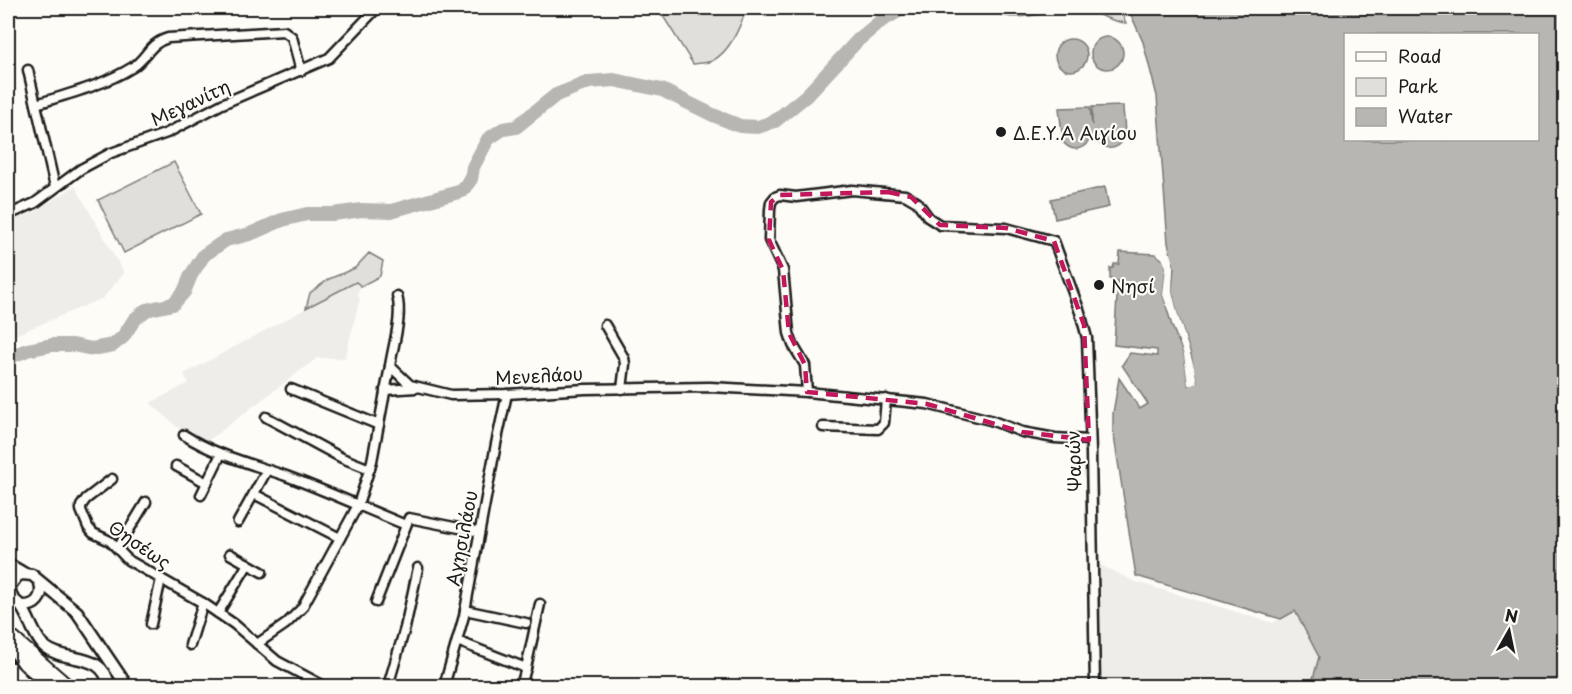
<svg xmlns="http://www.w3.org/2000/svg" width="1572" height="694" viewBox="0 0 1572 694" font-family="'Playpen Sans',sans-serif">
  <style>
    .built { fill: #eeede9 }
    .green { fill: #e0dfdb; stroke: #7e7e7c; stroke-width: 1.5 }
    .water { fill: #b7b6b2; stroke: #797876; stroke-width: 1.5; fill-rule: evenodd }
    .pier { fill: #fdfcf7 }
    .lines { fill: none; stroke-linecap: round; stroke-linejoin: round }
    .river { stroke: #b7b6b2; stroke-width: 14 }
    .minor-casing { stroke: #1c1c1c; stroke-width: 13 }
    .secondary-casing { stroke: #1c1c1c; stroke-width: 15 }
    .primary-casing { stroke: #1c1c1c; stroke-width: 16 }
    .motorway-casing { stroke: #1c1c1c; stroke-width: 20 }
    .minor { stroke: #fdfcf7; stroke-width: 8 }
    .secondary { stroke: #fdfcf7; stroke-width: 10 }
    .primary { stroke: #fdfcf7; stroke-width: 12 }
    .motorway { stroke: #fdfcf7; stroke-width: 15 }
    .marked { fill: none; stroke: #c2185b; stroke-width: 4.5; stroke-dasharray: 12 8; stroke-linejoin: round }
    .poi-dot { fill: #1c1c1c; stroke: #fdfcf7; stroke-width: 2 }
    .labels { text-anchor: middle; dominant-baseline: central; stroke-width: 4.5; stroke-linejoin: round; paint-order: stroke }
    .street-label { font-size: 18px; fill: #1c1c1c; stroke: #fdfcf7 }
    .poi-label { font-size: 18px; fill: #1c1c1c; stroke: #fdfcf7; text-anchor: start }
  </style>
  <rect width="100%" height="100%" fill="#fdfcf7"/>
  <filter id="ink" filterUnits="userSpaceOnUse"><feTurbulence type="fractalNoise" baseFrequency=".0167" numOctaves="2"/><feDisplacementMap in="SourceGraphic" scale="12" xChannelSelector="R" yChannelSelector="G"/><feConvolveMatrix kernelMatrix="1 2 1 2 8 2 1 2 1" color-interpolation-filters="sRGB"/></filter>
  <g filter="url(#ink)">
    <g class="built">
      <path d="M75,186L124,273L103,298L8,338V222L34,212Z"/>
      <path d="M356,282L361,286L357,295L360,298L345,358H317L205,443L188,436L150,403L189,383L184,374Z"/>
      <path d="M1098,564L1136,582L1273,623L1295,611L1319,657L1311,686H1099Z"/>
    </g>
    <g class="green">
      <path d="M658,8H705L708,12L724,8H747C740,26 731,51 712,61C707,63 698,63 693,64Z"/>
      <path d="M988,8H1069C1047,13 1004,25 988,8Z"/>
      <path d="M1079,8H1119L1126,23C1106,21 1098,12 1079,8Z"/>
      <path d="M174,162L201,214L124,253L98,200Z"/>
      <path d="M369,253L383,261L380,276L361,286L356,282L306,308L310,293L329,279L355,268Z"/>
    </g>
    <g class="water">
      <path d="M1128,8H1564V686H1311L1319,657L1295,611L1281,619L1136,576L1113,430V413L1119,378L1140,409L1148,404L1122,365L1130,353L1157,356V350L1114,345L1118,281L1110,279V268H1113L1114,264H1119L1120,252L1156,254L1164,261L1166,267L1163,295L1172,326L1184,355L1188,385L1197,383L1191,355L1177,312L1172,291L1174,267L1168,243L1157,96L1143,42ZM1346,34H1538V140H1346Z"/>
      <circle cx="1107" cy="53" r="16"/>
      <circle cx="1071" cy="55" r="16"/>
      <path d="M1123,106C1123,115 1126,127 1124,136C1119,155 1098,150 1093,134C1087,148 1074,155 1063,142L1059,108L1090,107L1092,125V107Z"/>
      <path d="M1105,187L1109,207L1055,219L1051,199Z"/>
    </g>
    <path class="pier" d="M1167,252L1171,253L1173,260L1172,291L1177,312L1194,367L1197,383L1192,385H1188L1184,355L1163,295L1166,267L1162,258L1156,254L1163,255L1168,262L1166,295L1175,325L1187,354L1191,382H1193L1188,356L1170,295L1171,267Z"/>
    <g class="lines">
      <path class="river" d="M8,358L27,350L52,345H73L92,349L113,345L123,337L134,320L146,310L173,304L184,292L191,275L204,255L226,240L250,234L282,220L307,214H333L362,210L391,211L462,191L471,179L473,167L488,139L503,129L516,127L556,95L589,82L614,80L662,90L713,115L740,126L758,127L775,121L807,95L858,40L881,21L904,8"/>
      <g class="minor-casing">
        <g id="minor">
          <path d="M28,70L55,187"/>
          <path d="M36,104C69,94 104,85 133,67C148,57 148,44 168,38L284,31L292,37L301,71"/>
          <path d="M8,215L35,203L81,169L111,153L167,133L222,104L329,58L377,8"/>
          <path d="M605,325L624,358L625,364L622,389"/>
          <path d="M390,366C393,345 403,316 397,296"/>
          <path d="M291,389L379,425"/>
          <path d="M385,390L416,388"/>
          <path d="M807,392L805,365L793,345L789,333L783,270L769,240L770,209L771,202L775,197L780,195L796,197L852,190L905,195L917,202L929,218L940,225L1006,228L1054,241L1080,312L1087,338L1091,452L1095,686"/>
          <path d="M266,417L342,458L370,469"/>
          <path d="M823,427L878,429L884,423L886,399"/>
          <path d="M184,435C215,455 252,464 286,476C327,491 366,509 406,525"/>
          <path d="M176,466L207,483"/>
          <path d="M112,479L86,499L81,506V510L88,527L93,533L110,541L128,560L203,603L234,624L277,661L324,686"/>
          <path d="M254,494L340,538"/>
          <path d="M201,495L221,454"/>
          <path d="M238,522L267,470"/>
          <path d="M118,548L146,502"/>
          <path d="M230,554L262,572"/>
          <path d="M8,563L27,574"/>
          <path d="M376,602L409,518L479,532"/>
          <path d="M465,610L526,623"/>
          <path d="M218,613L248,564"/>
          <path d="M151,624L161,579"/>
          <path d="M457,641L526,668L521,686"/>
          <path d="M257,644L286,624L302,608L358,505L372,461L390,366L410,385L451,395L507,394L585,389L710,387L807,392L927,404L990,420L1022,432L1055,438L1089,440"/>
          <path d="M190,645L203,603"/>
          <path d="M526,668L540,604"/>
          <path d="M388,686L405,628L418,568"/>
          <path d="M444,686L464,616L496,444L507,394"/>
        </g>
      </g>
      <g class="secondary-casing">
        <g id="secondary">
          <path d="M40,583C44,597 36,607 21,606L12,598L9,587L17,576L22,574L32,575L77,612L127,686"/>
          <path d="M21,606C29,617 35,639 45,647C67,664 104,651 109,686"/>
        </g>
      </g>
      <g class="primary-casing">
        <g id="primary">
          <path d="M8,634L68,686"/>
          <path d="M8,642L25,664L52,686"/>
          <path d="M102,686L105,684"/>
        </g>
      </g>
      <g class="motorway-casing">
        <path id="motorway" d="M8,669L25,686"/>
      </g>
      <use href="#minor" class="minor"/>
      <use href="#secondary" class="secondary"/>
      <use href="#primary" class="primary"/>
      <use href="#motorway" class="motorway"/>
    </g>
  </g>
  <path class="marked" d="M888,192L911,197L940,225L1006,228L1054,241L1084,325L1089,440L1022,432L927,404L807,392L805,365L789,333L783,270L769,240L771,202L780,195Z"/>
  <g class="poi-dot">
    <circle cx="1001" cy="132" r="6"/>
    <circle cx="1099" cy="285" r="6"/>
  </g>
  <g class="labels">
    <g class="street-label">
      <text transform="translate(190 102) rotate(-25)">Μεγανίτη</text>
      <text transform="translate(539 375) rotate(-3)">Μενελάου</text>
      <text transform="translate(1073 461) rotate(-92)">Ψαρών</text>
      <text transform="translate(461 538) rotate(-79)">Αγησιλάου</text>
      <text transform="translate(140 544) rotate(34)">Θησέως</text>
    </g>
    <g class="poi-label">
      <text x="1013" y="132">Δ.Ε.Υ.Α Αιγίου</text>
      <text x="1111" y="285">Νησί</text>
    </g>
  </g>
  <rect width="1572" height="694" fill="none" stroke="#fdfcf7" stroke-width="30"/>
  <rect x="15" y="15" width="1542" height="664" fill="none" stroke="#1c1c1c" stroke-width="2" filter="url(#ink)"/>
  <rect x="1344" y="33" width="195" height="108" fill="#fdfcf7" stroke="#a3a29f" stroke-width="1.5"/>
  <rect x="1356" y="52" width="30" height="9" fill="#fdfcf7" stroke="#a3a29f" stroke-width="1.5"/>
  <text x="1398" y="63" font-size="18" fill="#1c1c1c">Road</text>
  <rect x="1356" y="78" width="30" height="18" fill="#e0dfdb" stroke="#a3a29f" stroke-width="1.5"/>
  <text x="1398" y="93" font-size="18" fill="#1c1c1c">Park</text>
  <rect x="1356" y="108" width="30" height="18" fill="#b7b6b2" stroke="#a3a29f" stroke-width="1.5"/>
  <text x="1398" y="123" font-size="18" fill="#1c1c1c">Water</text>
  <g transform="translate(1509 631) rotate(9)" stroke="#fdfcf7" stroke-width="4.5" paint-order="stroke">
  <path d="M0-4.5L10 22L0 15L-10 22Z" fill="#1c1c1c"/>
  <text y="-9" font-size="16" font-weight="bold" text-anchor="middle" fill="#1c1c1c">N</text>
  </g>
</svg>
